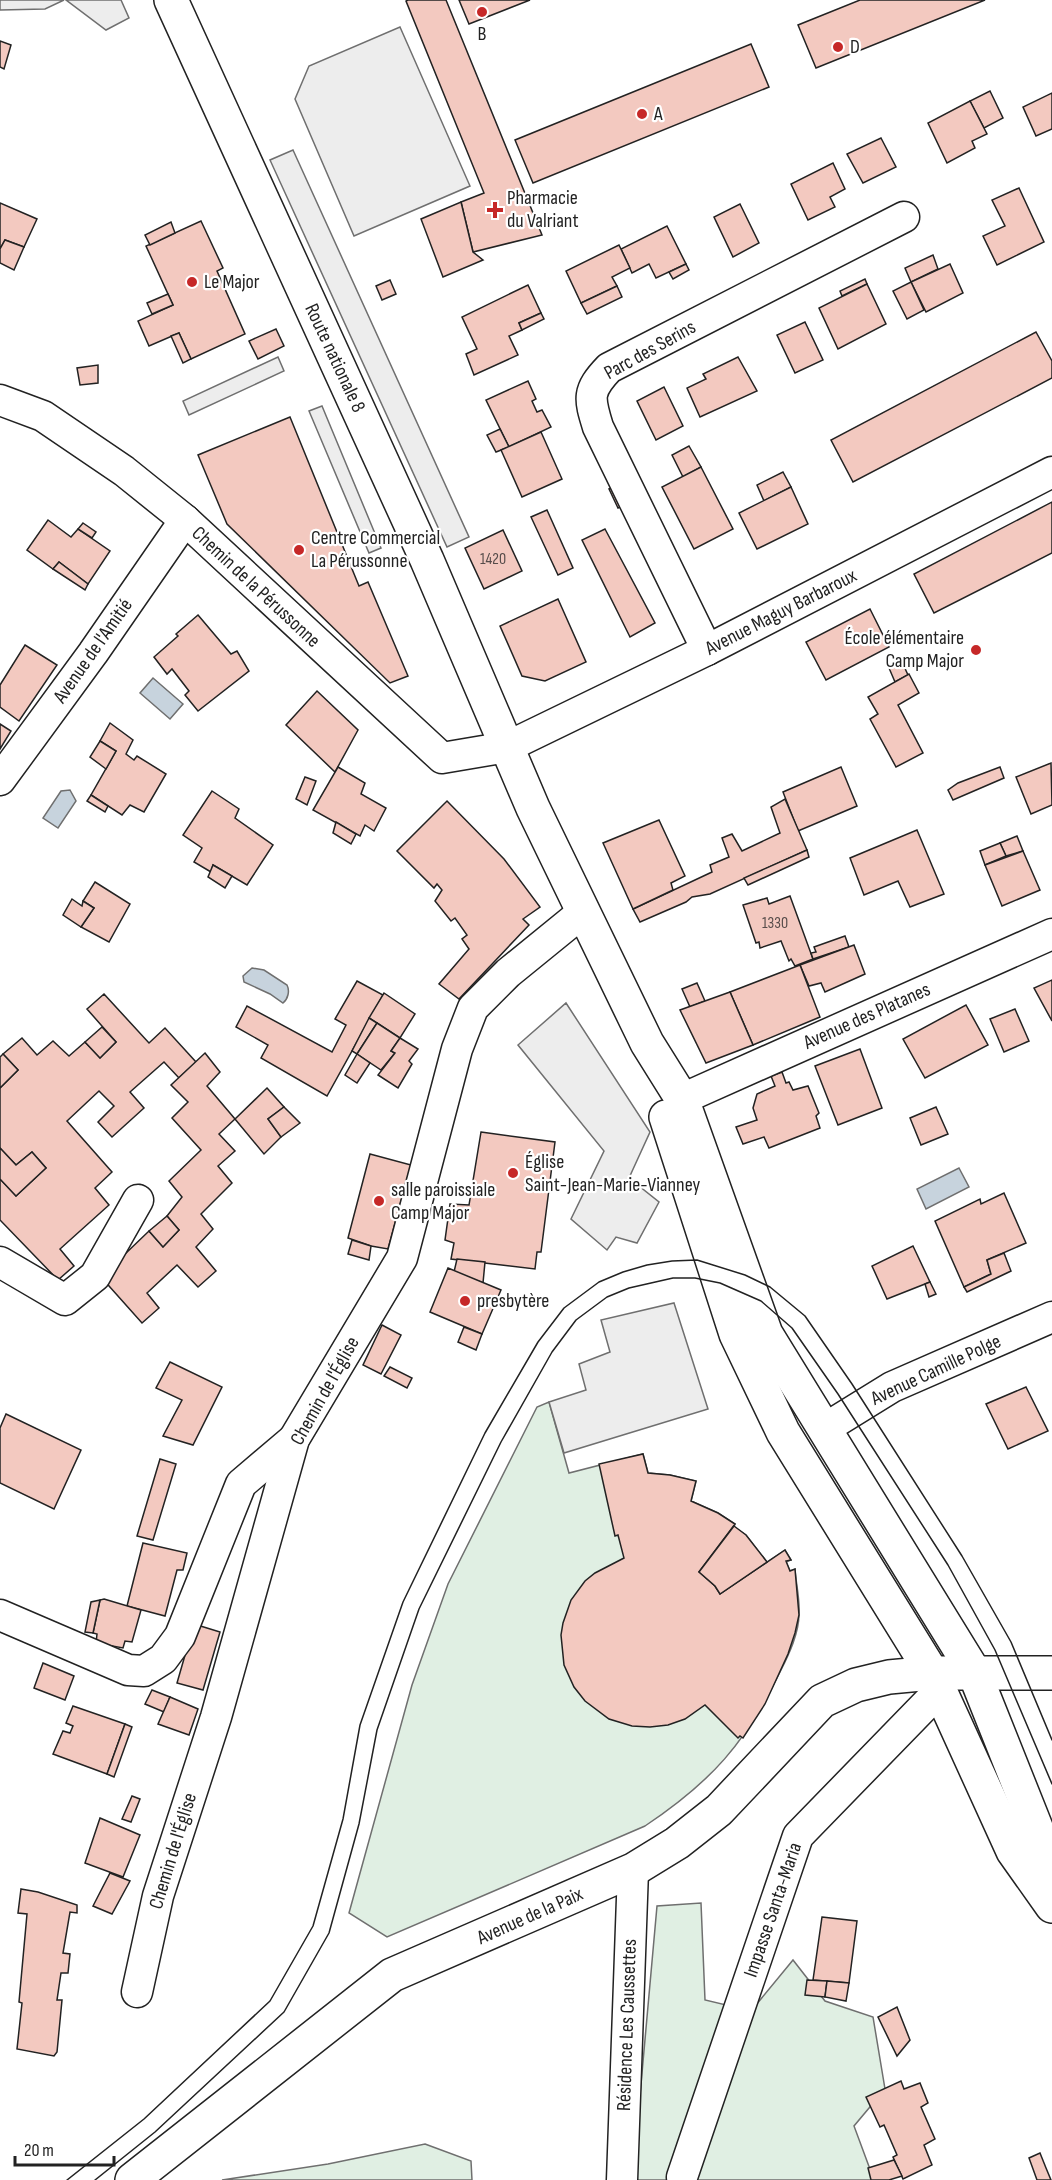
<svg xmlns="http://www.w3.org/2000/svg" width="1052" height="2180" viewBox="0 0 1052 2180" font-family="'Sofia Sans Condensed',sans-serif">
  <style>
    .green { fill: #e0efe3; stroke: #6f6f6f; stroke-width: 1.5 }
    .parking { fill: #ededed; stroke: #6f6f6f; stroke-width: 1.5 }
    .water { fill: #c7d3dd; stroke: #6f6f6f; stroke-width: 1.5 }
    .building { fill: #f3c9c0; stroke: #222; stroke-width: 1.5 }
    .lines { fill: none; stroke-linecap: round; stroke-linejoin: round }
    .street-casing { stroke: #222; stroke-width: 33 }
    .secondary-casing { stroke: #222; stroke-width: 36 }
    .street { stroke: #fff; stroke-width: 30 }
    .secondary { stroke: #fff; stroke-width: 33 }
    .tram { stroke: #222; stroke-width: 1.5 }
    .poi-dot { fill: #c62828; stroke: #fff; stroke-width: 2 }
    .labels { text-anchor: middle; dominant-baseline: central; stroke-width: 4.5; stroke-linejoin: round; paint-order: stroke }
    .number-label { font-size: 16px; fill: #564c4a }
    .poi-label { font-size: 20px; fill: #222; stroke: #fff; text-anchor: start }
    .street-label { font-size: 20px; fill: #222; stroke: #fff }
  </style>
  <rect width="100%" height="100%" fill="#fff"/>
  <g class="green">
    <path d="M549,1402L569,1473L643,1454L648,1473L670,1475L696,1481L691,1501L718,1513L735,1524L734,1527L746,1535L767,1562L785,1550L791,1560L786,1562L790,1571L795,1569C796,1584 800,1599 799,1614C799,1633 789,1654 781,1670C746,1743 711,1782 645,1826L387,1937L349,1913L412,1685L448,1584L537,1407Z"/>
    <path d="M701,1903L705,2000L751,2011L793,1960L825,2001L873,2017L885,2089L854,2126L874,2180H623L633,2173L657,1906Z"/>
    <path d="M425,2144L471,2161L472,2180H222L328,2164Z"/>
  </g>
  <g class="parking">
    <path d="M0,0H64L45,9L0,10Z"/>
    <path d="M66,0H121L129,18L106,30Z"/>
    <path d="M400,27L470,186L354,236L295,99L309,66Z"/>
    <path d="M293,150L469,537L447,547L270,160Z"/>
    <path d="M278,357L284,371L189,415L183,401Z"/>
    <path d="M322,406L381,548L369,553L309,411Z"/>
    <path d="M566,1003L650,1132L629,1178L659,1202L637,1243L616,1237L607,1250L571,1219L604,1151L518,1045Z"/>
    <path d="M674,1303L708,1409L564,1453L549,1402L586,1390L579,1364L610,1352L601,1320Z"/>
  </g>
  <g class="water">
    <path d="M153,678L183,704L170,719L140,693Z"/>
    <path d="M70,790L76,801L58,828L43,818L61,791Z"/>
    <path d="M252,968L264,970L287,985C290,991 288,999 283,1003L270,994L244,982L243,976Z"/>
    <path d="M959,1168L969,1187L926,1209L917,1189Z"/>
  </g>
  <g class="building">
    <path d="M408,0H446L542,235L473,252L461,202L484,193L406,1Z"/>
    <path d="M459,0H530L469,24Z"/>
    <path d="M860,0H985L816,68L798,25Z"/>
    <path d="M0,41L11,45L4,69L0,67Z"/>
    <path d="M751,44L769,87L533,183L515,140Z"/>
    <path d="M990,91L1003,118L984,128L970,101Z"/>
    <path d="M1052,93V129L1036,136L1023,107Z"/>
    <path d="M970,101L987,134L972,141L975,148L947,163L928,123Z"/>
    <path d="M881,138L896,167L863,183L847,154Z"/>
    <path d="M833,163L845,189L830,197L835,207L808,220L791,184Z"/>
    <path d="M1019,188L1044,242L997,265L983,236L1005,226L992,200Z"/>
    <path d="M461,202L473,252L483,260L443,277L421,219Z"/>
    <path d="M0,203L37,219L24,247L5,240L0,249Z"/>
    <path d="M740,204L759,243L733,257L714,217Z"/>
    <path d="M201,221L223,268L217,271L245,334L191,359L179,333L149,346L138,321L173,305L146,246Z"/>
    <path d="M171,222L175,233L150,245L145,235Z"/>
    <path d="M667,226L686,264L656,278L649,264L632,273L621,249Z"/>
    <path d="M5,240L24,247L14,270L0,263V249Z"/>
    <path d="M619,245L630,268L612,277L617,286L581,303L566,271Z"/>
    <path d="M933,255L938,269L911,282L905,268Z"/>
    <path d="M686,264L689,270L673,279L669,272Z"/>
    <path d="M950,264L963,293L926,312L911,282Z"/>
    <path d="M865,279L867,284L842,296L840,291Z"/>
    <path d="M390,280L396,294L382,300L376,286Z"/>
    <path d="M911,282L924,310L907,319L893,291Z"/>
    <path d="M867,284L886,324L838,349L819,308Z"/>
    <path d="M528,285L541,313L519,323L522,330L509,336L518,355L474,375L466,354L477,349L462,317Z"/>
    <path d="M617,286L622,297L587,314L581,303Z"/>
    <path d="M168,294L173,305L152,314L147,303Z"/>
    <path d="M541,313L544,319L522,330L519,323Z"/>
    <path d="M805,322L823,360L795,373L777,335Z"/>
    <path d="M276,329L284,346L258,359L249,341Z"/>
    <path d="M1036,332L1052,361V378L853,482L831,440Z"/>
    <path d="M179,333L191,359L183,363L171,336Z"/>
    <path d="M738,357L757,391L700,417L687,388L706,379L703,374Z"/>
    <path d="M98,365V383L80,385L77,368Z"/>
    <path d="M528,381L536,399L532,401L537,412L542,410L551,427L509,447L486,400Z"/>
    <path d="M664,387L683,426L656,440L637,401Z"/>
    <path d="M290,417L359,586L368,582L408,676L390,683L227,524L198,455Z"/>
    <path d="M500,429L509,447L496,452L487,435Z"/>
    <path d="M541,432L562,479L522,497L501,450Z"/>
    <path d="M689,446L701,467L683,477L672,455Z"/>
    <path d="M701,467L733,529L694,549L662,487Z"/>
    <path d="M783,472L791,487L764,501L757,485Z"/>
    <path d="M614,487L623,506L618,508L609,489Z"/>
    <path d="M791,487L808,524L757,549L739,513Z"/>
    <path d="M1052,502V553L934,613L914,574Z"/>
    <path d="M547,510L573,568L558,575L531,517Z"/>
    <path d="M48,520L71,537L78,529L110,551L88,584L59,562L53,569L27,550Z"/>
    <path d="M83,523L96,532L92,538L78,529Z"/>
    <path d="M605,529L655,623L630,637L582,540Z"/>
    <path d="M503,530L522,571L484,589L465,548Z"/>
    <path d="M59,562L88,584L85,590L53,569Z"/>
    <path d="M558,599L586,662L545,681L522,676L500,626Z"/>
    <path d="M870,609L889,647L826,680L806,642Z"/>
    <path d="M198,615L231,654L237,651L249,671L198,711L185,695L189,691L172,669L167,674L154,657L178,636L176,634Z"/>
    <path d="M25,645L57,665L19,721L0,707V685Z"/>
    <path d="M902,662L908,675L895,682L889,668Z"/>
    <path d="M909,674L919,693L898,705L923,753L896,767L870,719L878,714L868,697Z"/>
    <path d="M317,691L358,730L335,772L286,725Z"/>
    <path d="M110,723L133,740L126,754L134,760L137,756L166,774L144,812L130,805L122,815L91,795L116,751L100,741Z"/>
    <path d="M0,724L11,731L0,749Z"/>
    <path d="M100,741L116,751L106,769L90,757Z"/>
    <path d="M1051,763L1052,805L1031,814L1016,777Z"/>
    <path d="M338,767L365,783L361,794L386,808L374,831L365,825L360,836L313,810Z"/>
    <path d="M841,767L857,806L798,831L783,792Z"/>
    <path d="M1000,767L1004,778L953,800L948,790L958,783Z"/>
    <path d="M305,777L316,781L307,805L296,799Z"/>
    <path d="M212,791L239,809L235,818L273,845L247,885L213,865L211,872L194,862L202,848L183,835Z"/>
    <path d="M91,795L108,806L105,812L87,801Z"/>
    <path d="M785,799L807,850L710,894L692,897L686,902L640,922L633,909L712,872L710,865L729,857L722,838L732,834L742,851L780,833L771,807Z"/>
    <path d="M447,801L504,859L540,907L523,919L529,925L459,999L439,984L469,949L462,939L467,935L455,918L451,921L435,901L442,890L437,884L434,888L397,851Z"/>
    <path d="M659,820L685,876L671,883L673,890L633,909L603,843Z"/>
    <path d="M336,822L356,834L351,844L333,833Z"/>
    <path d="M917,830L944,894L910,907L898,881L864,895L850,858Z"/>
    <path d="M1017,836L1023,851L1006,856L1000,843Z"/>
    <path d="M1000,843L1006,856L985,865L980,851Z"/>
    <path d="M807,850L809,857L748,885L744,878Z"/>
    <path d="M1023,851L1040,890L1002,906L985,865Z"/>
    <path d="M213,865L232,876L225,888L208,877Z"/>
    <path d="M95,882L130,904L109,942L81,927L94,908L83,901Z"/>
    <path d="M790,896L813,959L795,966L791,959L789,961L781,941L760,948L759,942L756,943L743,905L767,898L769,904Z"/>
    <path d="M72,899L82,906L83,901L94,908L81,927L63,915Z"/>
    <path d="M845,936L849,947L813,959L811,953L816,952L814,947Z"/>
    <path d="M854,945L865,974L825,992L821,983L809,986L800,965Z"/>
    <path d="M800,965L820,1017L753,1045L730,992Z"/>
    <path d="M1052,980V1021L1034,988Z"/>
    <path d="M357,981L383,995L327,1096L261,1058L268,1045L236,1027L247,1006L332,1052L346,1025L335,1019Z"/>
    <path d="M697,983L705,1001L690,1007L682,989Z"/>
    <path d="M730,992L753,1045L706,1063L680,1010Z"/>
    <path d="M384,993L415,1014L400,1038L369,1018Z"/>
    <path d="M104,994L149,1043L165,1028L196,1062L179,1078L164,1062L130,1092L144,1108L112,1137L98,1122L114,1106L99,1091L67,1121L112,1172L95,1188L109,1205L60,1249L74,1266L58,1280L0,1220V1179L16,1196L46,1168L32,1152L16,1165L0,1148V1088L18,1070L3,1054L22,1038L37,1055L53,1041L69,1056L85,1042L100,1058L116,1042L87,1009Z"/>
    <path d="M966,1005L988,1045L925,1078L903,1039Z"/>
    <path d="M1015,1009L1029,1041L1004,1052L990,1019Z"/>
    <path d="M369,1018L377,1023L357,1054L352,1051Z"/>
    <path d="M377,1023L400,1038L391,1051L395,1053L381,1070L357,1054Z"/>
    <path d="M102,1027L116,1042L100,1058L85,1042Z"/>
    <path d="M400,1038L418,1049L409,1061L412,1064L398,1088L378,1075L395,1053L391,1051Z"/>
    <path d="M860,1049L882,1108L838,1125L815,1066Z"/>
    <path d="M205,1053L220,1072L207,1086L235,1119L219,1134L235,1151L218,1166L232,1183L201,1214L213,1229L196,1247L216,1271L198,1287L177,1265L147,1293L159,1308L142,1323L101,1277L149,1231L163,1247L179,1230L167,1216L182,1197L169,1181L201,1150L172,1118L188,1102L171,1085Z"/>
    <path d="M3,1054L18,1070L0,1088V1057Z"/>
    <path d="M357,1054L370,1063L357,1083L345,1075Z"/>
    <path d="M782,1072L786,1083L789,1082L793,1090L808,1086L819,1113L816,1116L820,1128L769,1148L764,1137L743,1144L736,1127L757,1120L753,1108L757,1094L775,1086L771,1076Z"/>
    <path d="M267,1088L284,1107L268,1119L281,1137L264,1154L235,1119Z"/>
    <path d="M284,1107L300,1123L281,1137L268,1119Z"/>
    <path d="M936,1107L948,1134L921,1145L910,1118Z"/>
    <path d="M481,1132L555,1142L541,1252H537L535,1269L451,1259L454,1243L445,1240L450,1204L469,1205Z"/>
    <path d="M0,1148L16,1165L32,1152L46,1168L16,1196L0,1179Z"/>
    <path d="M370,1154L411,1165L388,1249L371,1246L348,1238Z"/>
    <path d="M1004,1193L1026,1243L987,1260L991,1274L964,1287L935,1221L980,1199L981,1204Z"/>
    <path d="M167,1216L179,1230L163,1247L149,1231Z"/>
    <path d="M352,1240L371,1246L369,1260L348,1254Z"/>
    <path d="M913,1246L930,1282L887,1299L872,1266Z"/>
    <path d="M1004,1253L1011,1271L967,1292L964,1287L991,1274L987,1260Z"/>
    <path d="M457,1259L485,1262L483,1283L454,1272Z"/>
    <path d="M448,1268L501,1290L482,1334L430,1312Z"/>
    <path d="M930,1282L936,1294L929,1297L925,1284Z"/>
    <path d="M382,1325L401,1335L381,1374L363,1365Z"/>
    <path d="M464,1327L482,1334L476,1350L458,1342Z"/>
    <path d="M170,1362L222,1387L193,1445L163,1436L182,1400L156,1388Z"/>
    <path d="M390,1367L412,1378L407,1388L384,1376Z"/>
    <path d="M1026,1387L1048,1431L1008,1449L986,1404Z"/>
    <path d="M6,1414L81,1450L54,1509L0,1483V1428Z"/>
    <path d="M643,1454L648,1473L670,1475L696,1481L691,1501L718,1513L735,1524L699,1572L715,1586L720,1594L785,1550L791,1560L786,1561L790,1571L795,1569L799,1615L795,1633L788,1654L765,1704L743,1738L740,1736L738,1738L705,1705L685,1719L668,1725L650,1727L632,1726L609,1719L585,1701L574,1687L564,1665L561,1635L563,1623L571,1600L585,1581L595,1573L624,1558L618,1535L615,1536L599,1464Z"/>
    <path d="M160,1459L176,1464L153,1540L137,1536Z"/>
    <path d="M734,1526L746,1535L767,1562L720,1594L715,1586L699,1572Z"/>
    <path d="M143,1543L187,1553L183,1570H177L165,1616L127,1606Z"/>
    <path d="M104,1599L141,1610L132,1642L125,1641L123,1648L96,1643L97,1634L93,1633L100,1600Z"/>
    <path d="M100,1600L93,1633L85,1632L91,1602Z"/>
    <path d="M194,1624L220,1632L203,1690L177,1683Z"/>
    <path d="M43,1663L74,1676L65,1700L34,1688Z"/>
    <path d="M152,1690L170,1697L164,1712L145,1704Z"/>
    <path d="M170,1697L198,1709L189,1735L158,1724Z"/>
    <path d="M73,1706L125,1724L107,1774L53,1754L63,1731L70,1733L73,1726L66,1723Z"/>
    <path d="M125,1724L132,1727L114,1777L107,1774Z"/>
    <path d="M132,1796L140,1799L131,1822L122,1819Z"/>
    <path d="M100,1818L140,1835L123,1877L85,1863Z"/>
    <path d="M110,1873L130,1881L112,1914L93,1906Z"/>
    <path d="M21,1889L38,1892L77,1905V1913L70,1912L63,1953L70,1954L68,1973H61L57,2000H62L57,2052L54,2056L17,2049L22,2003L19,2002L27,1914L18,1913Z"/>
    <path d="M822,1917L857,1921L849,1983L813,1980Z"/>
    <path d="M807,1980L827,1981L825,1997L805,1995Z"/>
    <path d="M827,1981L849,1983L846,2001L825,1997Z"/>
    <path d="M897,2007L910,2040L897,2056L878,2017Z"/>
    <path d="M901,2081L904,2089L920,2083L928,2103L921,2107L935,2139L924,2145L932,2165L903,2179L893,2157L897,2155L884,2125L880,2127L866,2097Z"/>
    <path d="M1040,2153L1046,2168L1051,2180H1037L1029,2158Z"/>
    <path d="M894,2160L902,2176L889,2180H871L868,2168Z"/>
  </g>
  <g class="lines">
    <g class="street-casing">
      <g id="street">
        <path d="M0,400L43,416L124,471L185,520L442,758L507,747L707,650L1052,472"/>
        <path d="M707,650L598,427C589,398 587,391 609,368L904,217"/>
        <path d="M0,780L93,653L185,520"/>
        <path d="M682,1099L1052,934"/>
        <path d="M0,1262L65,1300L95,1276L138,1200"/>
        <path d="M824,1429L892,1387L1052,1317"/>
        <path d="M0,1615L128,1670L144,1671L163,1659L180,1636L241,1484L294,1439"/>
        <path d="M137,1992L158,1896L216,1717L294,1439L402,1258L457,1049L473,1008L508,973L583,912"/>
        <path d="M682,2177L798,1836L940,1690"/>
        <path d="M622,2180L633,1870"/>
      </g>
    </g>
    <g class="secondary-casing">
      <g id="secondary">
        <path d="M171,0L427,560L533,808L647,1043L682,1099L766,1334L974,1672L1039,1835L1052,1881"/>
        <path d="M666,1117L736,1334L783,1432L932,1673L1013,1851L1052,1906"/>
        <path d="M132,2180L392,1975L633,1870L677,1843L719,1810L822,1701L856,1685L889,1677L932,1673H1052"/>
      </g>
    </g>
    <use href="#street" class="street"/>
    <use href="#secondary" class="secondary"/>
    <g class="tram">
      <path d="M67,2180L144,2119L270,2001L313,1926L343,1819L360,1725L403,1602L485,1433L538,1342L564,1308L599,1282L623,1272L647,1265L672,1261L697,1260L745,1275L770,1287L805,1316L852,1384L962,1556L1011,1642L1052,1740"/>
      <path d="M95,2180L155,2132L284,2012L329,1933L359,1824L377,1730L419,1609L501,1442L552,1352L576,1320L607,1297L629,1288L673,1278H695L720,1283L761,1301L792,1328L838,1394L948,1565L995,1650L1052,1784"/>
    </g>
  </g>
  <g class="poi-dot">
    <circle cx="482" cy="12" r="6"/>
    <circle cx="838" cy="47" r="6"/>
    <circle cx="642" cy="114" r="6"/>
    <path d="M492 201h6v6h6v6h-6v6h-6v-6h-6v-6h6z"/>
    <circle cx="192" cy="282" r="6"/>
    <circle cx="299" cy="550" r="6"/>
    <circle cx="976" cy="650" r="6"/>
    <circle cx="513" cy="1173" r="6"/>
    <circle cx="379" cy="1201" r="6"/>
    <circle cx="465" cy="1301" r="6"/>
  </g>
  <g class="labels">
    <g class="number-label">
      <text x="493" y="559">1420</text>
      <text x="775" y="923">1330</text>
    </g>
    <g class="poi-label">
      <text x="482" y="34" text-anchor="middle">B</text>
      <text x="850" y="47">D</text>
      <text x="654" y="114">A</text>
      <text x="507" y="198">Pharmacie<tspan x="507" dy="23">du Valriant</tspan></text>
      <text x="204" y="282">Le Major</text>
      <text x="311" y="538">Centre Commercial<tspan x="311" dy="23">La Pérussonne</tspan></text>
      <text x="964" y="638" text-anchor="end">École élémentaire<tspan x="964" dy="23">Camp Major</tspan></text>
      <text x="525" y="1162">Église<tspan x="525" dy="23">Saint-Jean-Marie-Vianney</tspan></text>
      <text x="391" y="1190">salle paroissiale<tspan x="391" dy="23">Camp Major</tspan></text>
      <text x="477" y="1301">presbytère</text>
    </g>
    <g class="street-label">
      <text transform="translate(650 350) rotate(-29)">Parc des Serins</text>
      <text transform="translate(335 358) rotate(65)">Route nationale 8</text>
      <text transform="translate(256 587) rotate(43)">Chemin de la Pérussonne</text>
      <text transform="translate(781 612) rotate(-27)">Avenue Maguy Barbaroux</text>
      <text transform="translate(93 651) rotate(-55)">Avenue de l'Amitié</text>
      <text transform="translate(867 1016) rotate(-24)">Avenue des Platanes</text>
      <text transform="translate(936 1370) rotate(-25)">Avenue Camille Polge</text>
      <text transform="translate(325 1391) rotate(-61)">Chemin de l'Église</text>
      <text transform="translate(173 1851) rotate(-73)">Chemin de l'Église</text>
      <text transform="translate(773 1910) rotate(-71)">Impasse Santa-Maria</text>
      <text transform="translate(530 1916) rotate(-24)">Avenue de la Paix</text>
      <text transform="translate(627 2025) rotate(-88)">Résidence Les Caussettes</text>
    </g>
  </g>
  <path d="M15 2156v9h99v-9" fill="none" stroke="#222222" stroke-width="3"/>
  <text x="24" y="2156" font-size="18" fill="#222222" stroke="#ffffff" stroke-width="4.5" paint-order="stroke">20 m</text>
</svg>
